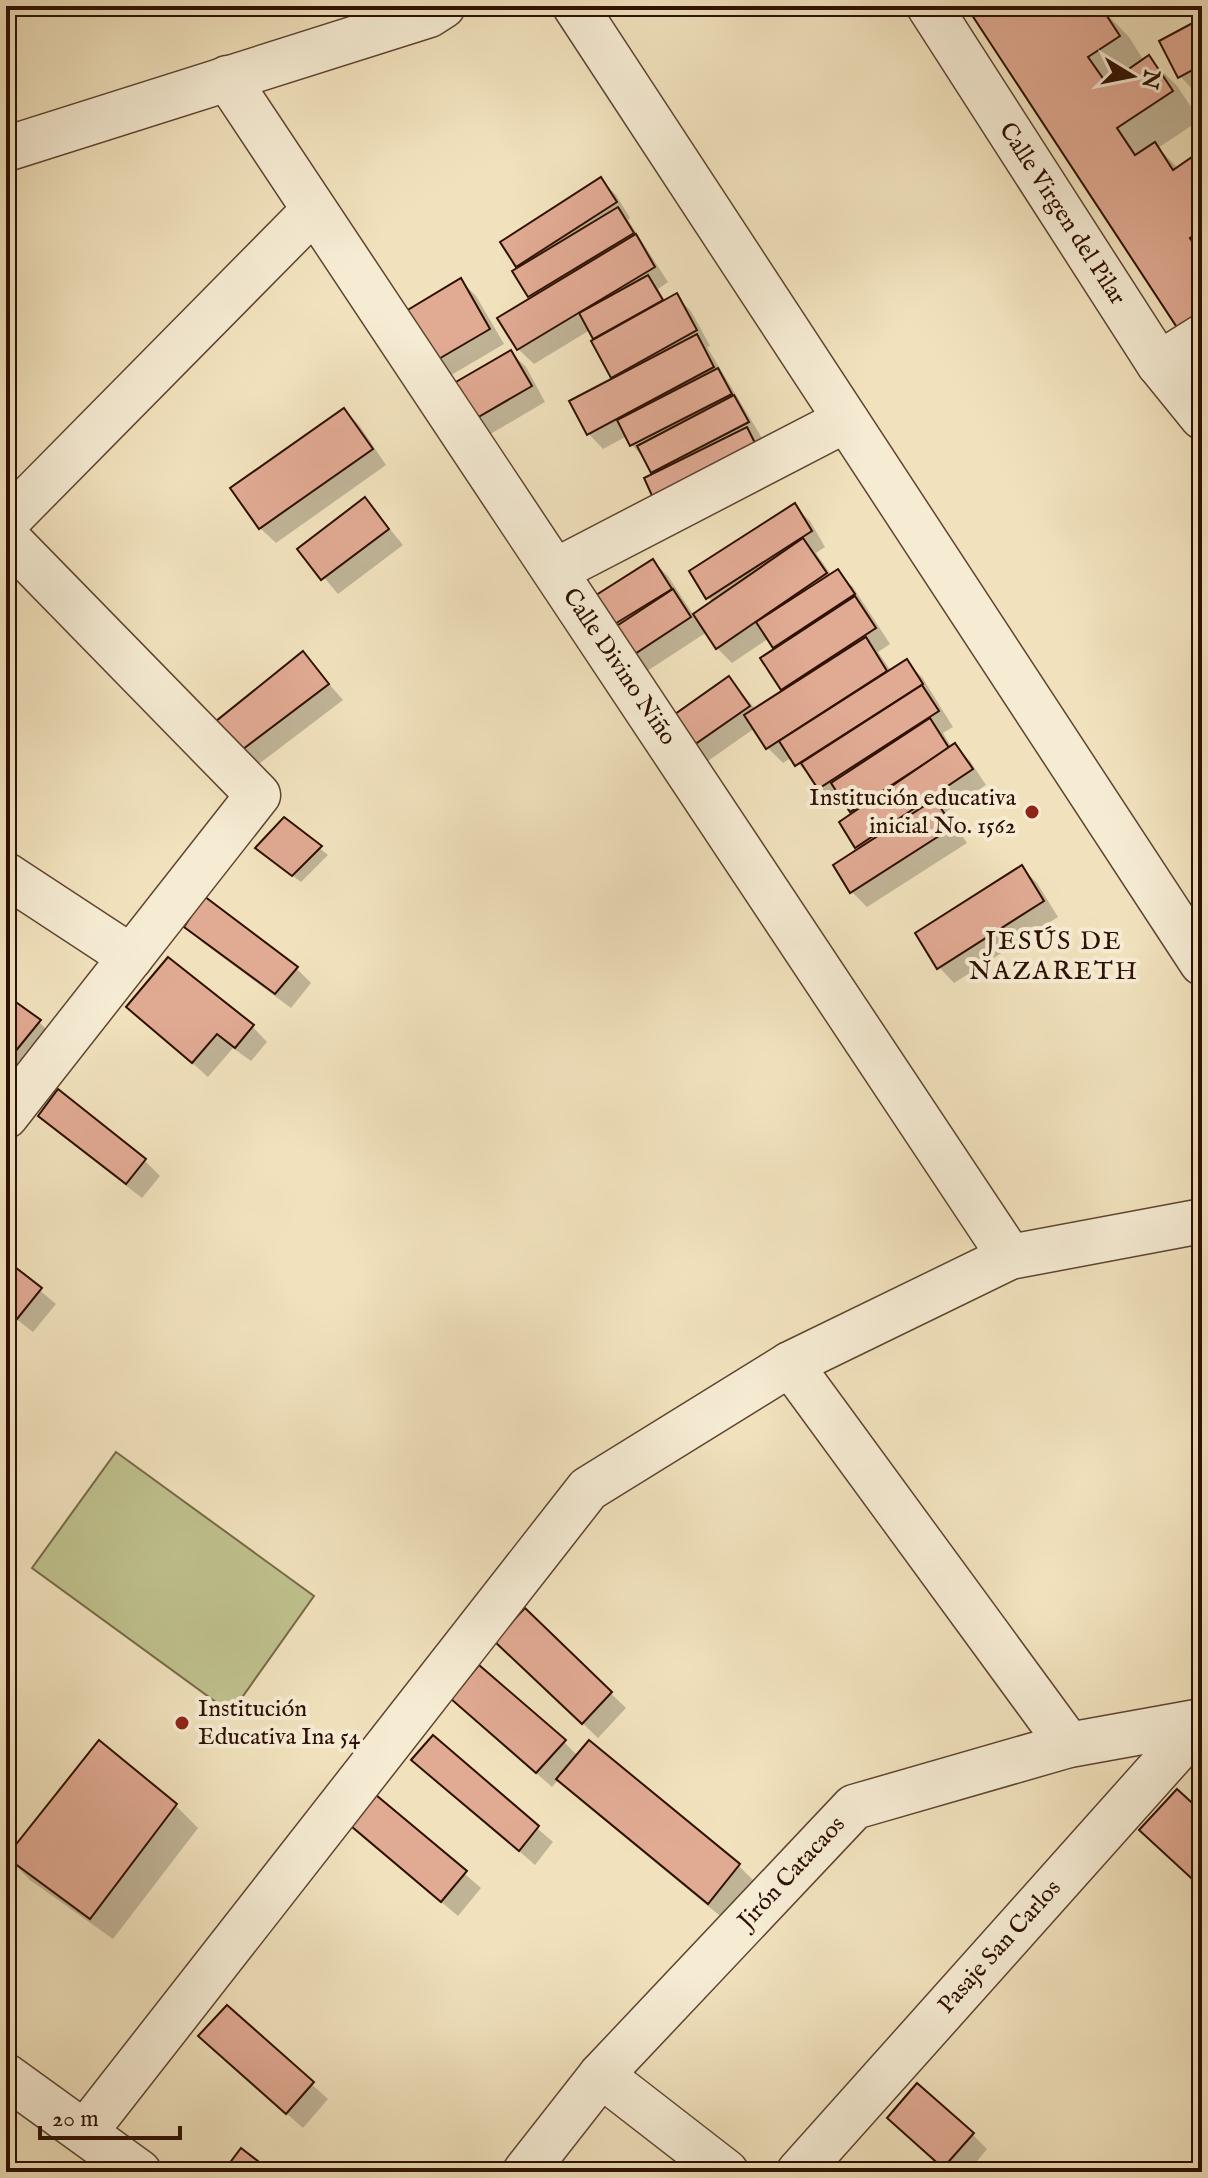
<svg xmlns="http://www.w3.org/2000/svg" width="1208" height="2178" viewBox="0 0 1208 2178" font-family="'IM FELL English',serif">
  <style>
    .green { fill: #bfc28e; stroke: #766948; stroke-width: 2 }
    .shadow { fill: #0003 }
    .building { fill: #e1aa93; stroke: #2e1002; stroke-width: 2 }
    .lines { fill: none; stroke-linecap: round; stroke-linejoin: round }
    .minor-casing { stroke: #5f4431; stroke-width: 47 }
    .minor { stroke: #f6ecd4; stroke-width: 44 }
    .poi-dot { fill: #8f2418; stroke: #f6ecd4; stroke-width: 3 }
    .labels { text-anchor: middle; dominant-baseline: central; stroke-width: 8; stroke-linejoin: round; paint-order: stroke }
    .street-label { font-size: 24px; fill: #2e1002; stroke: #f6ecd4 }
    .poi-label { font-size: 24px; fill: #2e1002; stroke: #f6ecd4; text-anchor: end }
    .neighbourhood-label { font-size: 26px; letter-spacing: 2px; fill: #2e1002; stroke: #f6ecd4 }
  </style>
  <rect width="100%" height="100%" fill="#f1e2bd"/>
  <filter id="stains"><feTurbulence type="fractalNoise" baseFrequency=".0025" numOctaves="4"/><feColorMatrix values="0 0 0 0 .2 0 0 0 0 .09 0 0 0 0 .02 0 0 0 .5 -.17"/></filter>
  <radialGradient id="worn" r=".72"><stop offset=".6" stop-color="#630" stop-opacity="0"/><stop offset="1" stop-color="#630" stop-opacity=".3"/></radialGradient>
  <path class="green" d="M116,1452L314,1596L231,1713L32,1568Z"/>
  <g class="shadow">
    <path d="M969,6H1099L1129,37L1144,61L1149,58L1177,86L1200,120L1158,148L1179,169L1192,160L1202,170V351Z"/>
    <path d="M1202,20V88L1195,92L1180,76Z"/>
    <path d="M600,179L616,195L630,218L628,220L668,282L658,289L665,302L676,296L691,311L710,346L707,347L762,438L758,440L762,444L654,475L646,460L632,445L627,436L603,449L588,433L615,379L594,342L597,340L590,330L534,364L518,349L533,299L519,269L503,242Z"/>
    <path d="M461,281L476,296L504,344L441,381L426,365Z"/>
    <path d="M510,352L526,367L545,402L480,440L465,425Z"/>
    <path d="M344,410L359,425L386,465L276,543L260,528Z"/>
    <path d="M365,499L403,545L338,594L300,549Z"/>
    <path d="M794,506L810,521L825,547L816,553L832,576L838,572L853,587L890,644L878,652L891,671L906,662L922,677L953,727L943,733L952,748L955,746L970,761L986,785L946,812L967,843L867,907L852,892L860,850L841,823L855,814L843,798L835,803L792,757L783,763L768,748L755,728L698,768L683,753L729,678L756,710L784,692L763,658L776,650L769,638L732,663L717,648L707,632L638,677L606,636L653,561L668,576L694,616L713,603L708,597Z"/>
    <path d="M303,654L343,700L247,773L232,758Z"/>
    <path d="M284,819L328,855L301,882L265,855Z"/>
    <path d="M1022,868L1037,883L1058,917L954,983L939,967Z"/>
    <path d="M186,927L296,968L311,983L291,1008L202,942Z"/>
    <path d="M6,997L39,1022L54,1037L27,1072L6,1057Z"/>
    <path d="M129,1007L252,1026L267,1042L251,1061L233,1048L208,1077Z"/>
    <path d="M58,1091L145,1161L160,1176L142,1198L56,1131L40,1116Z"/>
    <path d="M6,1262L56,1304L33,1332L6,1311Z"/>
    <path d="M525,1611L626,1708L598,1738L512,1656Z"/>
    <path d="M6,1614L14,1622L6,1632Z"/>
    <path d="M469,1714L564,1742L578,1756L589,1742L739,1866L761,1888L731,1925L581,1801L559,1779L552,1787Z"/>
    <path d="M433,1738L553,1842L535,1865L414,1760Z"/>
    <path d="M99,1743L176,1806L198,1828L113,1939L30,1880L8,1858Z"/>
    <path d="M377,1798L481,1888L458,1916L369,1841Z"/>
    <path d="M227,2008L328,2099L303,2128L216,2051Z"/>
    <path d="M905,2133L972,2134L987,2149L968,2172H948Z"/>
  </g>
  <g class="building">
    <path d="M966,6H1093L1096,10L1101,7L1120,36L1088,57L1107,84L1149,55L1173,91L1117,128L1135,155L1155,142L1173,170L1192,157L1202,172V230L1190,238L1202,257V321L1182,335Z"/>
    <path d="M1202,18V65L1178,78L1159,41Z"/>
    <path d="M601,177L617,202L516,267L500,242Z"/>
    <path d="M618,207L634,233L528,297L512,271Z"/>
    <path d="M636,234L655,267L517,350L497,318Z"/>
    <path d="M648,275L663,300L593,339L579,313Z"/>
    <path d="M461,278L490,329L425,367L396,317Z"/>
    <path d="M677,293L697,330L611,378L591,341Z"/>
    <path d="M697,334L714,367L587,435L569,401Z"/>
    <path d="M511,350L532,386L463,426L442,390Z"/>
    <path d="M718,368L732,394L630,446L617,420Z"/>
    <path d="M734,395L749,422L651,473L637,446Z"/>
    <path d="M344,408L373,449L259,529L230,488Z"/>
    <path d="M747,427L763,459L659,511L644,478Z"/>
    <path d="M365,497L389,529L321,580L297,549Z"/>
    <path d="M795,503L812,531L706,599L689,571Z"/>
    <path d="M803,538L827,573L716,649L693,614Z"/>
    <path d="M653,559L672,589L600,633L582,604Z"/>
    <path d="M838,569L855,594L773,648L756,622Z"/>
    <path d="M673,589L691,617L621,663L603,635Z"/>
    <path d="M855,596L876,628L781,690L760,658Z"/>
    <path d="M866,637L887,671L766,749L744,715Z"/>
    <path d="M303,651L329,684L230,759L205,730Z"/>
    <path d="M907,659L923,684L795,766L779,741Z"/>
    <path d="M729,676L750,706L681,754L661,724Z"/>
    <path d="M922,685L939,711L818,789L801,763Z"/>
    <path d="M930,718L949,748L850,812L831,783Z"/>
    <path d="M955,743L973,769L855,848L839,822Z"/>
    <path d="M935,799L953,827L850,893L833,865Z"/>
    <path d="M284,817L322,846L292,876L255,848Z"/>
    <path d="M1022,865L1044,901L937,969L915,933Z"/>
    <path d="M204,896L298,967L275,994L184,927Z"/>
    <path d="M168,957L254,1025L235,1048L217,1034L192,1063L126,1007Z"/>
    <path d="M6,995L41,1020L10,1058L6,1055Z"/>
    <path d="M58,1089L146,1159L126,1184L38,1116Z"/>
    <path d="M6,1260L42,1288L17,1319L6,1310Z"/>
    <path d="M525,1608L612,1692L582,1724L494,1641Z"/>
    <path d="M479,1665L566,1740L536,1773L451,1699Z"/>
    <path d="M433,1735L539,1826L519,1851L411,1760Z"/>
    <path d="M99,1740L177,1804L90,1919L6,1857Z"/>
    <path d="M589,1740L740,1864L708,1904L556,1779Z"/>
    <path d="M1177,1789L1202,1812V1888L1139,1830Z"/>
    <path d="M376,1795L467,1871L441,1902L351,1826Z"/>
    <path d="M227,2005L314,2082L286,2114L198,2036Z"/>
    <path d="M917,2083L974,2133L943,2168L887,2118Z"/>
    <path d="M241,2148L272,2172H223Z"/>
  </g>
  <g class="lines">
    <g class="minor-casing">
      <g id="minor">
        <path d="M575,6L1202,963"/>
        <path d="M929,6L1159,364L1202,417"/>
        <path d="M227,78L1010,1257"/>
        <path d="M6,149L429,15L443,6"/>
        <path d="M1159,364L1202,337"/>
        <path d="M6,522L314,210"/>
        <path d="M6,537L258,795L6,1116"/>
        <path d="M555,571L846,420"/>
        <path d="M6,875L131,957"/>
        <path d="M790,1364L1069,1745"/>
        <path d="M601,2075L726,2172"/>
        <path d="M6,2076L139,2172"/>
        <path d="M85,2132L588,1489L790,1364L1010,1257L1202,1221"/>
        <path d="M525,2172L601,2075L854,1807L1069,1745L1202,1721"/>
        <path d="M799,2172L1202,1721"/>
      </g>
    </g>
    <use href="#minor" class="minor"/>
  </g>
  <g class="poi-dot">
    <circle cx="1032" cy="812" r="8"/>
    <circle cx="182" cy="1723" r="8"/>
  </g>
  <g class="labels">
    <g class="street-label">
      <text transform="translate(1062 214) rotate(57)">Calle Virgen del Pilar</text>
      <text transform="translate(619 667) rotate(56)">Calle Divino Niño</text>
      <text transform="translate(792 1873) rotate(-47)">Jirón Catacaos</text>
      <text transform="translate(1000 1947) rotate(-48)">Pasaje San Carlos</text>
    </g>
    <g class="poi-label">
      <text x="1016" y="798">Institución educativa<tspan x="1016" dy="28">inicial No. 1562</tspan></text>
      <text x="198" y="1709" text-anchor="start">Institución<tspan x="198" dy="28">Educativa Ina 54</tspan></text>
    </g>
    <g class="neighbourhood-label">
      <text x="1054" y="941">JESÚS DE<tspan x="1054" dy="30">NAZARETH</tspan></text>
    </g>
  </g>
  <rect width="1208" height="2178" fill="none" stroke="#f1e2bd" stroke-width="32"/>
  <rect x="8" y="8" width="1192" height="2162" fill="none" stroke="#2e1002" stroke-width="4"/>
  <rect x="16" y="16" width="1176" height="2146" fill="none" stroke="#2e1002" stroke-width="2"/>
  <g transform="translate(1132 76) rotate(100)" stroke="#f6ecd4" stroke-width="6" paint-order="stroke">
  <path d="M0-6L14 30L0 20L-14 30Z" fill="#2e1002"/>
  <text y="-12" font-size="22" font-weight="bold" text-anchor="middle" fill="#2e1002">N</text>
  </g>
  <path d="M40 2126v12h140v-12" fill="none" stroke="#2e1002" stroke-width="4"/>
  <text x="52" y="2126" font-size="24" fill="#2e1002" stroke="#f6ecd4" stroke-width="6" paint-order="stroke">20 m</text>
  <rect width="100%" height="100%" filter="url(#stains)"/>
  <rect width="100%" height="100%" fill="url(#worn)"/>
</svg>
